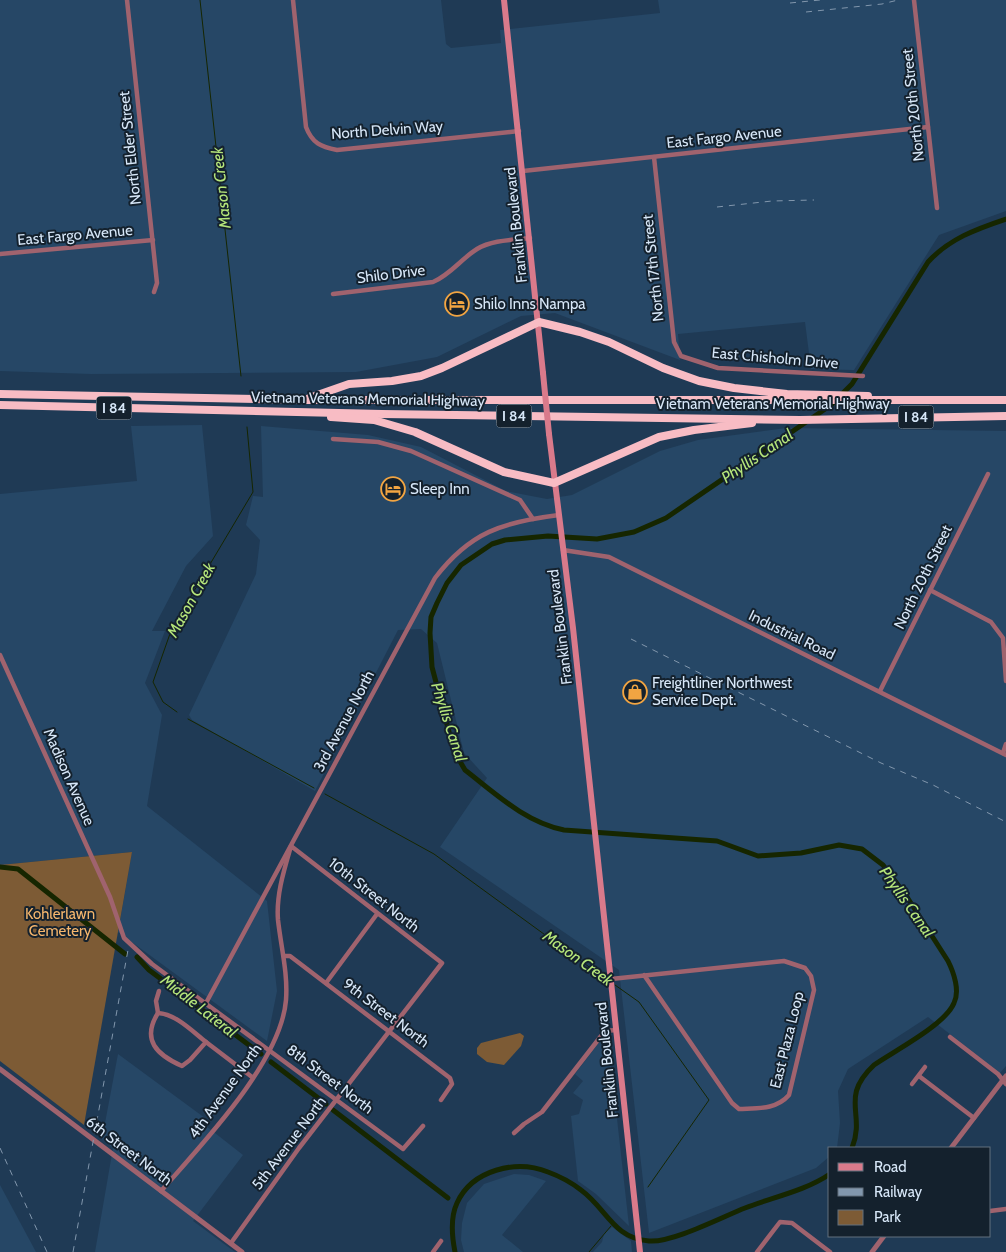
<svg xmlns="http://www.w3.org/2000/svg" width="1006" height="1252" viewBox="0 0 1006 1252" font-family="Cabin,sans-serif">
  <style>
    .built { fill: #264766 }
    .green { fill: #7d5b35 }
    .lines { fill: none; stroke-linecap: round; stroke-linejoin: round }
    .stream { stroke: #162600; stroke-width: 1 }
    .canal { stroke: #162600; stroke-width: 5 }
    .minor { stroke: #a0636e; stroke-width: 4.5 }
    .tertiary { stroke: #a0636e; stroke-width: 5 }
    .secondary { stroke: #d97a8b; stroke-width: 6 }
    .motorway { stroke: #f8bcc4; stroke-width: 8 }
    .rail { stroke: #8297ad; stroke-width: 1; stroke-dasharray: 6 6; stroke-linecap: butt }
    .secondary-bridge { stroke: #d97a8b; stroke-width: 6 }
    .labels { text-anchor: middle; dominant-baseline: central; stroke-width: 4; stroke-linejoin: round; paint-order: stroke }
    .shield { fill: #14212d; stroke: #9cacbb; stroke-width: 1 }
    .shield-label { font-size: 14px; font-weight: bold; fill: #d7e7f8 }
    .street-label { font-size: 15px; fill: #d7e7f8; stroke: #14212d }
    .poi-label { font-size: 15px; fill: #d7e7f8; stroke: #14212d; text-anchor: start }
    .park-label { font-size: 15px; fill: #f5b66d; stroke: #14212d }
    .water-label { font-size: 16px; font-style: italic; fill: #b6e67b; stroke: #14212d }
  </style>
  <rect width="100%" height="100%" fill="#1f3a55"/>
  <g class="built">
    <path d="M0,0H441L446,44L451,48L501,43L500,30L660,13L658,0H1006V211L939,235L854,370L811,369L805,322L678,334L680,360L555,313L521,316L437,357L356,372L91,374L0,371Z"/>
    <path d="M202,425L213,536L186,566L152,631H165L145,683L162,715L147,806L267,901L277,991L267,1041L118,932L132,852L0,865V494L137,481L131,426Z"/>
    <path d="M261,426L368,435L421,447L506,491L547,499L572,495L660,451L698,440L786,428L1006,431V1066L1000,1073L928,1017L848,1069L838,1091L840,1123L837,1148H830V1156L816,1168L649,1233L619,970L440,847L487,778L464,753L437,643L421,629L398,630L315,791L192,720L189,715L256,574L260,540L246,525L253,496L263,497Z"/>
    <path d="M604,1036L608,1038L629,1226L596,1194L578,1181L571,1116L579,1114L583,1100L573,1093L583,1081L575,1074Z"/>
    <path d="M118,1054L209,1121L206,1126L243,1155L193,1221L235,1252H95L113,1148L102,1139Z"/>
    <path d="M514,1174L529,1175L546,1181L502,1235L523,1252H464L461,1240L462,1223L467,1203L484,1184Z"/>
    <path d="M0,1185L36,1252H0Z"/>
    <path d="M612,1227L631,1241L632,1252H593L602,1242L604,1234Z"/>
  </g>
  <g class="green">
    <path d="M132,852L84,1125L0,1061V865Z"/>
    <path d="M520,1033L524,1036L521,1046L504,1065L487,1062L477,1054V1048L481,1043Z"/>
  </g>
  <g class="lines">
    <g class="stream">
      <path d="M200,0L241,376"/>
      <path d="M177,712L163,702L153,682L172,628L253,492L247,427"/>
      <path d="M188,719L314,788"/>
      <path d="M325,794L434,854L607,980"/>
      <path d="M615,985L639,1002L709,1100L648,1187"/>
      <path d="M589,1252L611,1226"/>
    </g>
    <g class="canal">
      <path d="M0,867L18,869L125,954"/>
      <path d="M137,957L149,970L261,1054"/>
      <path d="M271,1062L326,1104"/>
      <path d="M333,1110L448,1198"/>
      <path d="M852,1148C866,1113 839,1098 874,1065C894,1051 945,1025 954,1003C960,991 954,973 948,961L907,897L883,865L862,849L839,845L801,853L758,856L717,841L564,830C525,822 496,794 465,770L454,751L432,667L430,633L431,617L437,603L447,583L461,565L492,544L505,540L548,536L597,539L634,532L666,518L831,405L852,384L928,262C949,239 976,229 1006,219"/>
      <path d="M455,1252C452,1237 450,1218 457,1203C472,1170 516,1159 548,1172C559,1176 572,1183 581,1190C607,1209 613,1238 649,1241C672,1243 722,1217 745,1208C773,1197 805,1191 830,1174"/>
    </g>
    <g class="minor">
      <path d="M127,0L157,283L154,292"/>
      <path d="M293,0L306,127C312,143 321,147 337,150L519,131"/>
      <path d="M914,0L937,208"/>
      <path d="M654,157L674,342L681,356L718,368L863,376"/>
      <path d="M523,171L928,127"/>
      <path d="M0,254L153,240"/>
      <path d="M333,294L433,282C450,275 461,259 477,249C492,240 513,240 530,238"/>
      <path d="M333,439L378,442L411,451L520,500L533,519"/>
      <path d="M563,550L609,557L1006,755"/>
      <path d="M930,590L991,622L1003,638L1006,681"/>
      <path d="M0,655L110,897L124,938L152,964L403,1149L423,1126"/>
      <path d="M880,691L988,474"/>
      <path d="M1003,753L1006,744"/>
      <path d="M284,956H290L450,1078L452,1084L441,1100"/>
      <path d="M611,979L784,961L805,968L811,976L814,990L789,1095C776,1110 757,1108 739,1109L732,1103L644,975"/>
      <path d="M326,983L377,914"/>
      <path d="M206,1003L435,578C470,532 503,522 559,515"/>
      <path d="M158,1013C176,1014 193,1032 206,1042L190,1060L182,1066C157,1055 141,1040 158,1013Z"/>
      <path d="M158,1013L156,1001L159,991"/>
      <path d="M950,1037L998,1074L1006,1084"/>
      <path d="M206,1042L252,1077"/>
      <path d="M919,1076L974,1118"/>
      <path d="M912,1084L925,1067"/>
      <path d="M514,1133L524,1124L542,1112L605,1031L616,1030"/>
      <path d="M161,1191C202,1144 281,1062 286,1000C288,973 281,947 278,920C276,895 284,870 291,846L442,963L299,1148L231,1243"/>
      <path d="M990,1211L1006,1209"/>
      <path d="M433,1252L441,1241"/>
      <path d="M757,1252L780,1222L792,1223L830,1252"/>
    </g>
    <g class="tertiary">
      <path d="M0,1069L242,1252"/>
      <path d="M951,1148L1006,1076"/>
      <path d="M872,1252L884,1236"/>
    </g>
    <g class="secondary">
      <path d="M504,0L543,373"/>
      <path d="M549,434L573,628L640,1252"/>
    </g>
    <g class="motorway">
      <path d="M0,394L302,400H1006"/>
      <path d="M309,398L349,384L392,381L421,376L442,368L539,322L580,332L609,342L663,368L699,381L734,388L787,394L868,396"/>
      <path d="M0,405L382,414L800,420L1006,416"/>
      <path d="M331,417L374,420L415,432L504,472L554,483L659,437L694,430L752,423"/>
    </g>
    <g class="rail">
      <path d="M790,3L820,0"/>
      <path d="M806,12L882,4L898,0"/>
      <path d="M717,207L772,201L814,200"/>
      <path d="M631,639L881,763L933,785L1006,822"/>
      <path d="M0,1148L47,1252"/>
      <path d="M73,1252L128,950"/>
    </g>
    <path class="secondary-bridge" d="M543,373L549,434"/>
  </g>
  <defs>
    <g id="hotel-ring" transform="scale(1.25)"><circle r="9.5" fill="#14212d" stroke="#f2a542" stroke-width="1.5"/><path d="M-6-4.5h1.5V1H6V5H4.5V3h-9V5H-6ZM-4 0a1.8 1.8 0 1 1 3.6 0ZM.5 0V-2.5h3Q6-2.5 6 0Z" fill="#f2a542"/></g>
    <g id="shop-ring" transform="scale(1.25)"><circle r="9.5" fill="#14212d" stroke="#f2a542" stroke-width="1.5"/><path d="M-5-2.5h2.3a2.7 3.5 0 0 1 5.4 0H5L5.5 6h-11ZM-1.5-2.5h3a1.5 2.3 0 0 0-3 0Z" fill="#f2a542"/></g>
  </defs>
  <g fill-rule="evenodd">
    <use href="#hotel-ring" x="457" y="304"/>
    <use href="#hotel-ring" x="393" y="489"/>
    <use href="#shop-ring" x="635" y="692"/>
  </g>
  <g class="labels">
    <g class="shield">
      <rect x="96.5" y="396.5" width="35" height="23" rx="4"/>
      <rect x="496.5" y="404.5" width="35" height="23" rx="4"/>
      <rect x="898.5" y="405.5" width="35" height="23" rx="4"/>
    </g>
    <g class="shield-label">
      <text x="114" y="408">I 84</text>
      <text x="514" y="416">I 84</text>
      <text x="916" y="417">I 84</text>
    </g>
    <g class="street-label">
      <text transform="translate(913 105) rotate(-96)">North 20th Street</text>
      <text transform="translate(387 130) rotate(-4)">North Delvin Way</text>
      <text transform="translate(724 137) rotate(-6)">East Fargo Avenue</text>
      <text transform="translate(130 148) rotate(-96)">North Elder Street</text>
      <text transform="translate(516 225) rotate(-96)">Franklin Boulevard</text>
      <text transform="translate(75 235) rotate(-5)">East Fargo Avenue</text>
      <text transform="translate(653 268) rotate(-96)">North 17th Street</text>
      <text transform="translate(391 274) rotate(-7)">Shilo Drive</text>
      <text transform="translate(775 358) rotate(5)">East Chisholm Drive</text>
      <text transform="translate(368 399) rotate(1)">Vietnam Veterans Memorial Highway</text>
      <text x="773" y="404">Vietnam Veterans Memorial Highway</text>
      <text transform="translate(923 577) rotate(-64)">North 20th Street</text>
      <text transform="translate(560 627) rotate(-97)">Franklin Boulevard</text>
      <text transform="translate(792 635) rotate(26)">Industrial Road</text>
      <text transform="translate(344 721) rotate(-62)">3rd Avenue North</text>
      <text transform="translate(69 777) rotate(66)">Madison Avenue</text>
      <text transform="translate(374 895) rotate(38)">10th Street North</text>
      <text transform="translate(386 1013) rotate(37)">9th Street North</text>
      <text transform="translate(787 1040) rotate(-76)">East Plaza Loop</text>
      <text transform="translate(607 1060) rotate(-96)">Franklin Boulevard</text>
      <text transform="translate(330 1079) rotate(37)">8th Street North</text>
      <text transform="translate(225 1091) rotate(-54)">4th Avenue North</text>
      <text transform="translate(289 1143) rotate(-53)">5th Avenue North</text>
      <text transform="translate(129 1151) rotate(37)">6th Street North</text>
    </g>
    <g class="poi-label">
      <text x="474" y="304">Shilo Inns Nampa</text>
      <text x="410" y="489">Sleep Inn</text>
      <text x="652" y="683">Freightliner Northwest<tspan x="652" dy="17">Service Dept.</tspan></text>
    </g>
    <g class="park-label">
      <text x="60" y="914">Kohlerlawn<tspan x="60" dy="17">Cemetery</tspan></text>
    </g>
    <g class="water-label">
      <text transform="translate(221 188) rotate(-96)">Mason Creek</text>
      <text transform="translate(757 456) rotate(-34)">Phyllis Canal</text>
      <text transform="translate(191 600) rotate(-61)">Mason Creek</text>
      <text transform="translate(449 722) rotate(72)">Phyllis Canal</text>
      <text transform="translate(907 902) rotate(55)">Phyllis Canal</text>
      <text transform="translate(578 958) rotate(36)">Mason Creek</text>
      <text transform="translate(199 1006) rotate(38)">Middle Lateral</text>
    </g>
  </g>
  <rect x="828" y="1147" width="162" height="90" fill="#14212d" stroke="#62707e"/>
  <rect x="838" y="1163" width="25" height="8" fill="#d97a8b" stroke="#62707e"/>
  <text x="874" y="1172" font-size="15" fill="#d7e7f8">Road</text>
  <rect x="838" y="1188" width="25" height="8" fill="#8297ad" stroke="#62707e"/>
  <text x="874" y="1197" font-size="15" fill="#d7e7f8">Railway</text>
  <rect x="838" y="1210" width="25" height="15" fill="#7d5b35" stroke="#62707e"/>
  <text x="874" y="1222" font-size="15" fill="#d7e7f8">Park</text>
</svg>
